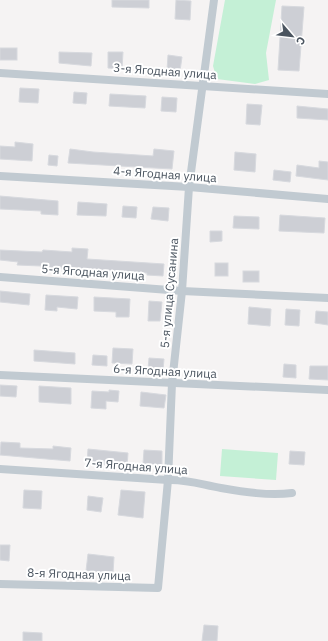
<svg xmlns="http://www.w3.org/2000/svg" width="328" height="641" viewBox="0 0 328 641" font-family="'IBM Plex Sans',sans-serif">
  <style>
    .green { fill: #c4f0d6 }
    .building { fill: #cdcfd5; stroke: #d7d9de }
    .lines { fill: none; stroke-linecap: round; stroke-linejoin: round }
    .minor { stroke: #c1cad1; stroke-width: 8 }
    .labels { text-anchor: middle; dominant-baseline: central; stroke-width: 4; stroke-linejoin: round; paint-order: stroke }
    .street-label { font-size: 12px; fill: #4b5560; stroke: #fff }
  </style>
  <rect width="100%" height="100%" fill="#f5f3f3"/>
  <g class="green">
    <path d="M225,0H276L266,53L269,80L255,84L217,79L213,66Z"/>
    <path d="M222,449L278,453L276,480L220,476Z"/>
  </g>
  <g class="building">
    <path d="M112,0H149V8L112,7Z"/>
    <path d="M176,0L191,1L190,20L175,19Z"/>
    <path d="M282,6L304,7L299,71L278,70Z"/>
    <rect x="0" y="48" width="17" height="12"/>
    <path d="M59,52L92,53L91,66L59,63Z"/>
    <path d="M108,52H123L122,69L108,68Z"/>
    <path d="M168,55L182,57L180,71L167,70Z"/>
    <path d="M20,88L39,89L38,103L19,102Z"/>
    <path d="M74,92L87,93L86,104L73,103Z"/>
    <path d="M110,94L146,96L145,108L109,106Z"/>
    <path d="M162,97L177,98L176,112L161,111Z"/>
    <path d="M247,104L262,105L260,125L246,124Z"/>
    <path d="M297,106L328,109V120L297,118Z"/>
    <path d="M15,142L33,144L32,161L0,159V146L15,147Z"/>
    <path d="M70,149L93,152L153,156L154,149L174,151L172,169L68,163Z"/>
    <path d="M235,152L256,154L255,172L234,170Z"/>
    <path d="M49,155L58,156L57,166L48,165Z"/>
    <path d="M319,161L328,162V180L296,176L297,165L319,168Z"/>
    <path d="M274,170L291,172L290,182L273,180Z"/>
    <path d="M0,196L58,201V215L41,214V211L0,209Z"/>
    <path d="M78,202L107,204L106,216L77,215Z"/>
    <path d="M123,206L137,207L136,218L122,217Z"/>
    <path d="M153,207L169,208L168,221L151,219Z"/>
    <path d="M280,215L325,218L324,233L279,231Z"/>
    <path d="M234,216L259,217V229L233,228Z"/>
    <path d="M210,231H222V241L210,242Z"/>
    <path d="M72,248L88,249L87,259L164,264L163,276L147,275V273L41,268V266L17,265L18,262L0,260V250L42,252L43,250L72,252Z"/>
    <rect x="215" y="263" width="13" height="13"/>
    <rect x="243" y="271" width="16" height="11"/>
    <path d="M0,291L30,294L29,305L0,302Z"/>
    <path d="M46,295L78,297L77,309L57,307V311L45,310Z"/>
    <path d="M94,297L130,299L129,317H116V312L94,311Z"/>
    <path d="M149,301L162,302L160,321H148Z"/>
    <path d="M249,307L271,309L270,326L248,324Z"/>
    <path d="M286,309L300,310L299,326L285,325Z"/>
    <path d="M316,311L328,312V325L315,323Z"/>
    <path d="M113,348L133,349L132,364L112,363Z"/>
    <path d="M34,350L75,353V364L34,361Z"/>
    <path d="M93,355L107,356V366L92,365Z"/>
    <path d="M149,358L164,359L163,370H148Z"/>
    <path d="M284,364L296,365V378L283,377Z"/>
    <path d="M310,366H328V380L309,379Z"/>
    <path d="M0,385L17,386L16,397L0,396Z"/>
    <path d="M39,386L71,388V404L39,402Z"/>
    <path d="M109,390L119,391L118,402L106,401V409L91,408L92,391L109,392Z"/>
    <path d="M141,392L166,395L164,408L140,406Z"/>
    <path d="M1,442L20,443V448L53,449V446L71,448L70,461L0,455Z"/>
    <path d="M88,449L128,453L127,467L87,462Z"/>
    <path d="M144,450L162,451V465L143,464Z"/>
    <path d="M290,451L305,452L304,465L289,464Z"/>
    <path d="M24,490L42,491L41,509L23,508Z"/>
    <path d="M121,490L145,492L143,518L118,515Z"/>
    <path d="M88,496L103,498L101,512L87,510Z"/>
    <path d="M0,545H10L9,561L0,560Z"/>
    <path d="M88,554L114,557L113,573L86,571Z"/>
    <path d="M204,625L218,626L217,641H202Z"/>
    <path d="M23,632L42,633V641H23Z"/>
  </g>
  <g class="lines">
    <g class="minor">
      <path d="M0,73L328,94"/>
      <path d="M0,176L189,187L328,199"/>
      <path d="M0,277L182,291L328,298"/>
      <path d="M0,375L328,390"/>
      <path d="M0,469L168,480C187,479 203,485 221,488C244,492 269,496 292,493"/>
      <path d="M0,584L158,588L168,480L172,383L182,291L189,187L214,0"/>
    </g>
  </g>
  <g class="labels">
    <g class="street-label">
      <text transform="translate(165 71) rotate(4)">3-я Ягодная улица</text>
      <text transform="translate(165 174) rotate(4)">4-я Ягодная улица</text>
      <text transform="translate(93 272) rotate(4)">5-я Ягодная улица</text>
      <text transform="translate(169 293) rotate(-85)">5-я улица Сусанина</text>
      <text transform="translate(165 371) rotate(3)">6-я Ягодная улица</text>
      <text transform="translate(136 466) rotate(4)">7-я Ягодная улица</text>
      <text transform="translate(79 574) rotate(2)">8-я Ягодная улица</text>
    </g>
  </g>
  <g transform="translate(292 36) rotate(118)" stroke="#ffffff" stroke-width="3" paint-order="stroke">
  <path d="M0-3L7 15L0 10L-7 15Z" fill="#4b5560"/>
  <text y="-6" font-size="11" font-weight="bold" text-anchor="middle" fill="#4b5560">С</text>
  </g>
</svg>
